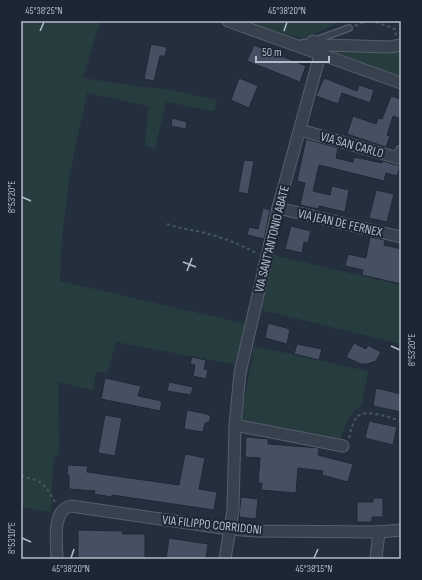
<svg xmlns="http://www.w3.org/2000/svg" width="422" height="580" viewBox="0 0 422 580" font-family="'Sofia Sans Condensed',sans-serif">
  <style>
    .green { fill: #263c3f }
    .building { fill: #455162; stroke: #1f2835 }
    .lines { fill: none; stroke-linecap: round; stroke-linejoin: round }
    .lane-casing { stroke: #565f6c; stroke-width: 8 }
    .street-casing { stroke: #565f6c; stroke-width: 13 }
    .path { stroke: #44595c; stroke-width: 2; stroke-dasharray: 3 3; stroke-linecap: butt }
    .lane { stroke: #38414e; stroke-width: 5.5 }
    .street { stroke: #38414e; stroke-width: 11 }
    .ticks { fill: none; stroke: #b4bcc9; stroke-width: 1.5 }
    .labels { text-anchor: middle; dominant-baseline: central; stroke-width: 4; stroke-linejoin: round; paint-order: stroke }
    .street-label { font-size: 13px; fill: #b4bcc9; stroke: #1d2633 }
    .neatline { fill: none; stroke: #b4bcc9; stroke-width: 1.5 }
    .ticks-label { font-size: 10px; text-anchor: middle; fill: #b4bcc9 }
  </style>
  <rect width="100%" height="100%" fill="#242f3e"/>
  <g class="green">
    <path d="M21,21H100L83,78L135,86L165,89L217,100L214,111L166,102L155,149L145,145L148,106L87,93L70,173L62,238L60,281L250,325L237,365L116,342L107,373L96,371L93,390L58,382L59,455H54L51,512L21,507Z"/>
    <path d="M228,21H337L332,26L303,39L294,36L284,40Z"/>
    <path d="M294,45H401V83Z"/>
    <path d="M273,255L401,285V344L261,310Z"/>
    <path d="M254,346L368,371L362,405C348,415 345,423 341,439L241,419Z"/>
  </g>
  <g class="building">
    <path d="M151,44L167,47L165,56H160L154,81L144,79Z"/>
    <path d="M254,45L306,66L300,82L247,61Z"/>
    <path d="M239,78L258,86L249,108L231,100Z"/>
    <path d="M324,78L357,91L359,85L374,90L370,103L342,93L338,104L316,96Z"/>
    <path d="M391,96L401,99V119L393,116L387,135L390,136L386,147L347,134L353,116L376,124L378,118L382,119Z"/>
    <path d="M172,118L187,122L186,129L171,126Z"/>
    <path d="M306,139L338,148L336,158L353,162L354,157L382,163L383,161L400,166L397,176L386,173L384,181L319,165L313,191L330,195L332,186L349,190L345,212L319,206L318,209L300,205L305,183L297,181Z"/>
    <path d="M244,160L254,161L248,194L238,192Z"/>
    <path d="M376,190L394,194L387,222L369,218Z"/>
    <path d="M263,208L270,210L264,239L247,235L249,227L258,229Z"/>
    <path d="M291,226L311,231L308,243L304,242L302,253L285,249Z"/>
    <path d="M370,237L385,240L384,245L401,249V284L362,275L363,270L345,266L348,254L366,258Z"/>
    <path d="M268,323L290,329L287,344L265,338Z"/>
    <path d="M354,343L366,349L368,345L381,352L376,361L367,364H361L346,357Z"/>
    <path d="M297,344L322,349L319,360L294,354Z"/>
    <path d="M192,357L206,360L204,369L208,370L206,379L193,376L195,365L190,364Z"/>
    <path d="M105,378L141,386L138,396L162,401L160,411L101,399Z"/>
    <path d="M169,382L193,387L191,395L167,391Z"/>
    <path d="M376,388L401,394V412L373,406Z"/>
    <path d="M187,410L207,414L211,417L209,422L205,423L203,432L184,429Z"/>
    <path d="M105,415L122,418L115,456L98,453Z"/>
    <path d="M369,421L397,427L393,445L365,438Z"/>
    <path d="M246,437L268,439V444L319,448L318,455L353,464L348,482L322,475L323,471L298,468L296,493L261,490L262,483H258L260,458L245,457Z"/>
    <path d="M185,454L205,458L199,489L217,492L214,510L112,495V497L94,494L95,491L69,489V475H67L68,465L88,466L87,472L179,485Z"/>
    <path d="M241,497L258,499L256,519L239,517Z"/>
    <path d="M373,498H383V517H372V522H357V502H373Z"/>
    <path d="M78,530L123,531L122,534H145V559H78Z"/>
    <path d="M169,538L208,544L206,559H166Z"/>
  </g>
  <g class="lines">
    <g class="lane-casing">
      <path id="lane" d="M298,44L313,41L349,28"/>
    </g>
    <g class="street-casing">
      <g id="street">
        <path d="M228,21L401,83"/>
        <path d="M313,41L326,45L390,47L401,45"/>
        <path d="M300,130L398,158L401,151"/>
        <path d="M278,208L401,237"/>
        <path d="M235,425L343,446"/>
        <path d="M57,559C57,544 51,510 71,506L229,529L256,531L379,532L401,530"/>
        <path d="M225,559L233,510L235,425L240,373L278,208L320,55"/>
        <path d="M376,559L379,532"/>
      </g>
    </g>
    <g class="path">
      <path d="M376,22L395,29L396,36"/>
      <path d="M355,26L366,21"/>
      <path d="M167,224C181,229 195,230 209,234C226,239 242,245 258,254"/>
      <path d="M349,438C351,430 352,423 357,417C365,408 391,418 401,421"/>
      <path d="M21,476C43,481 45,484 56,504"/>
    </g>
    <use href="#lane" class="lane"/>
    <use href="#street" class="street"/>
  </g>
  <path class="ticks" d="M40,31L44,22M284,31L287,22M22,197L31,201M183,262L196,267M187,271L192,258M391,346L400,350M22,538L31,542M71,558L74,549M314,558L318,549"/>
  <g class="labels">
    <g class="street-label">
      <text transform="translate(352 145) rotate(16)">VIA SAN CARLO</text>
      <text transform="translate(340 223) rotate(13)">VIA JEAN DE FERNEX</text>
      <text transform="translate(272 239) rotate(-76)">VIA SANT'ANTONIO ABATE</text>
      <text transform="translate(212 525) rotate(6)">VIA FILIPPO CORRIDONI</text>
    </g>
  </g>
  <rect width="422" height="580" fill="none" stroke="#1d2633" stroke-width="44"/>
  <path d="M256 56v6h73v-6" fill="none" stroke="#b4bcc9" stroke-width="2"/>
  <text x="262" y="56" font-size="12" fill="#b4bcc9" stroke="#1d2633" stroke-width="3" paint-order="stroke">50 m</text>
  <rect x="22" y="22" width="378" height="536" class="neatline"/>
  <g class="ticks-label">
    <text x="44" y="14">45°38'25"N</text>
    <text x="287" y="14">45°38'20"N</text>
    <text transform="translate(11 197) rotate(-90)" y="4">8°53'20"E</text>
    <text transform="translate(411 350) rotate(-90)" y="4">8°53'20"E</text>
    <text transform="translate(11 538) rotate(-90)" y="4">8°53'10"E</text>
    <text x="71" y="572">45°38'20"N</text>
    <text x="314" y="572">45°38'15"N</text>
  </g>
</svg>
